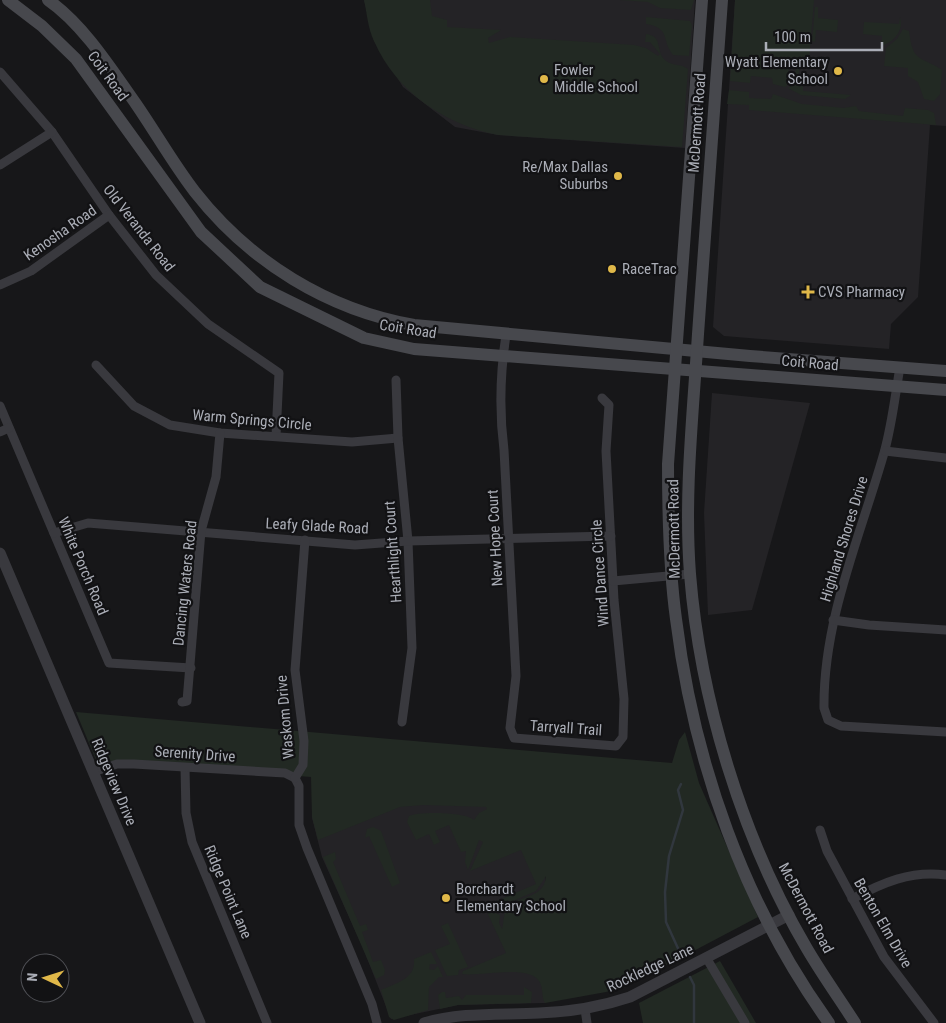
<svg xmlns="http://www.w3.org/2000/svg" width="946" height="1023" viewBox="0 0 946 1023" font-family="'Roboto Condensed',sans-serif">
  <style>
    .built { fill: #242326 }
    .green { fill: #222923 }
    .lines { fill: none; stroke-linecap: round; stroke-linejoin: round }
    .stream { stroke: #31373e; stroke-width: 2.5 }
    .minor { stroke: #39393e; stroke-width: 9 }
    .tertiary { stroke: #39393e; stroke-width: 11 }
    .secondary { stroke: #47484d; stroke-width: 12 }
    .poi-dot { fill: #e0b849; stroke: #121214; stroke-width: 2 }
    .labels { text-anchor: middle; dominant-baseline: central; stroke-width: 4.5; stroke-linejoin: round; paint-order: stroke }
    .poi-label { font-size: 15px; fill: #abaeb7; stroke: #121214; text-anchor: start }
    .street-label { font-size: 15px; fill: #abaeb7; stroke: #121214 }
  </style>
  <rect width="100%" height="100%" fill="#171719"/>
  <g class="built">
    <path d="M364,0H695L685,148L498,135L455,127L403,87L374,41Z"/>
    <path d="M735,0H946V126L930,125L918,297L891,324L889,349L724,336L713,327Z"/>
    <path d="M712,393L810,403L752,610L708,615L704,513Z"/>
    <path d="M313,777L546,795L545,1003L458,1005L391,1019L363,948L322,857L312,818Z"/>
  </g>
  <g class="green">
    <path d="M364,0H430L432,16L447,20V27L501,30L488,38L489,43L510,37L634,45L646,48L658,56L660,54L650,42H645L646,34C662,36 656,47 663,58C670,67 681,63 688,69L682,147L498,135C446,125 396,92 374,41C368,29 367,13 364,0Z"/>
    <path d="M620,0H694L691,10L660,8L648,2Z"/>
    <path d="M735,0H814L809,60L800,58L799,75H795L796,66H789L788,76L798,77L785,87L773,84L772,78L751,76L750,83L730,81Z"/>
    <path d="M815,7H818V18L838,20L837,32L816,30L815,42L812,41Z"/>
    <path d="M646,17L690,21L692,25L689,56L673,55C661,40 671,28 646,24Z"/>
    <path d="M900,17C904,30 895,41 882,46V36L863,34L864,22L899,24Z"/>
    <path d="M903,29L909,31C913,64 920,55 942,70L940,94L934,101L924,99L918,82L908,76V68L884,66L886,48L897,39Z"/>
    <path d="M799,80H803V91L851,95L845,99L801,95L788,88Z"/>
    <path d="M729,90L749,92V98L771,99L773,94L802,104L843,108L856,106L859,111L903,116L905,108L928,110L934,113L936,125L749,110V105L727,104Z"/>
    <path d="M76,712L672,763L679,740L685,732L699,783L758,917L631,984L606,992L545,1003C541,997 544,988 539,981C527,964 481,977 462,974L463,971L506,953L485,908L500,915L499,923L502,929C504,922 503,917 506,911C514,893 544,902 546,876L536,891L513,901L500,912L485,906L536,884L521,850L470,871L483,842L479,840L468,870L465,862L466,851L461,852L449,825L435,831L440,842L434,845L429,834L416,840L407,822L409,816C418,811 467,812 474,820L479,813L487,809L486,807L423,805L400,807L318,840L312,817L311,777L96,760Z"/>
    <path d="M373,827L381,831L400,883L392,887L369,836L365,838L367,829Z"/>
    <path d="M335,852L336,859L333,862L360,926L366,924L368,930L362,932L373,962L381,960L385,970L384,975L376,979L323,857Z"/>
    <path d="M448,923L468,967L459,970L458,975L447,976L435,950L450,944L441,926Z"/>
    <path d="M431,952L437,964H430L429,969L434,970L438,966L443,977H439L429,987L428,1010L394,1020L389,1017L381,990C396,983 416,979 414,959Z"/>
    <path d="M720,961L756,1023H643L639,1003Z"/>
    <path d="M524,987L532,992L531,1003L458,1005L440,1009L438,995L442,992H445L446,998L459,996L462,1000L466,995H524Z"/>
  </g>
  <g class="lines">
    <g class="stream">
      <path d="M681,955L666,922L665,892L669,856L683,810L678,790L681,784"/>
      <path d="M690,977L694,985V1023"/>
    </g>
    <g class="minor">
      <path d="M0,72L52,132L109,215L156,275L208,324L279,373L276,436"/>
      <path d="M0,165L52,132"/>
      <path d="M0,285L31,271L109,215"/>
      <path d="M506,335C500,374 499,411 504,450L516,676L510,728L514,738L616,746L623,737L624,699L614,600L606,451L609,405L602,398"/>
      <path d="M96,365L134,406L170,425L220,433L352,442L398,438"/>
      <path d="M900,367C895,396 892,425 884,453C860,537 823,620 824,708L828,720L841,726L946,732"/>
      <path d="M396,380L398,438L408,541L412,648L402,722"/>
      <path d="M0,406L109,663L191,668"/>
      <path d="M0,432L9,428"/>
      <path d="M885,451L946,458"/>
      <path d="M54,533L88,523L355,545L408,541L611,536"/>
      <path d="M613,581L690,574"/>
      <path d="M833,620L869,625L946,630"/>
      <path d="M182,702L187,701L201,531L216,477L220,433"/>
      <path d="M185,768L186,813L192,842L267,1023"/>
      <path d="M93,772L117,764H134L285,773L295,778"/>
      <path d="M295,778L299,786V825L307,848L372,1004L377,1023"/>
      <path d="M295,778L303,765L304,741L295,670L305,540"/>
      <path d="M820,830L827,851L884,957L934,1023"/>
      <path d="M852,899C882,883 911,870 946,875"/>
      <path d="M707,959L745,1023"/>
      <path d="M585,1009L587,1023"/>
    </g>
    <g class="tertiary">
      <path d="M0,553L200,1023"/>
      <path d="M424,1023C461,1012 500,1015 539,1013C570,1012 600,1007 630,997L789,915"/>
    </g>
    <g class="secondary">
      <path d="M8,0L42,26L76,59L201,232L260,287L364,338L414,349L946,390"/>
      <path d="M48,0C83,24 112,70 136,104C156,133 174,165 195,192C250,262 328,310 414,325L750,356L946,371"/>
      <path d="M702,0L668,464C668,516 669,568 676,619C694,763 744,905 829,1023"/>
      <path d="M722,0C714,111 706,223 698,334C693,414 684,494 690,574C700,699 742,838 806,947C821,973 839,998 855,1023"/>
    </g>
  </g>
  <g class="poi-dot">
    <circle cx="838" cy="71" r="5"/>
    <circle cx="544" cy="79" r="5"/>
    <circle cx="618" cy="176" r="5"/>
    <circle cx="612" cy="269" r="5"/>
    <path d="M805.5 284.5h5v5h5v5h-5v5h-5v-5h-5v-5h5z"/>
    <circle cx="446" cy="898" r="5"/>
  </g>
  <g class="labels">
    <g class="poi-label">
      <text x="828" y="62" text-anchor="end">Wyatt Elementary<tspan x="828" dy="17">School</tspan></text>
      <text x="554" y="70">Fowler<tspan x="554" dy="17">Middle School</tspan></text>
      <text x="608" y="167" text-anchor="end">Re/Max Dallas<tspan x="608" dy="17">Suburbs</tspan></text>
      <text x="622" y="269">RaceTrac</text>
      <text x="818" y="292">CVS Pharmacy</text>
      <text x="456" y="889">Borchardt<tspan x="456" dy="17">Elementary School</tspan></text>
    </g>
    <g class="street-label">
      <text transform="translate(108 76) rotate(54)">Coit Road</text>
      <text transform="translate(697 123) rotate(-86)">McDermott Road</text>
      <text transform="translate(139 228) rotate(52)">Old Veranda Road</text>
      <text transform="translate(60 233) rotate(-35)">Kenosha Road</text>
      <text transform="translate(408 329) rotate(9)">Coit Road</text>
      <text transform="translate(810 363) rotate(5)">Coit Road</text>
      <text transform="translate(252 420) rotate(5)">Warm Springs Circle</text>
      <text transform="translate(317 526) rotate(3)">Leafy Glade Road</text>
      <text transform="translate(674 529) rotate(-91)">McDermott Road</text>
      <text transform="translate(495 538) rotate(-93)">New Hope Court</text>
      <text transform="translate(844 539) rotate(-73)">Highland Shores Drive</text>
      <text transform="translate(393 552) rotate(-94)">Hearthlight Court</text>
      <text transform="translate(83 566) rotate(67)">White Porch Road</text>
      <text transform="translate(600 573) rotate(-94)">Wind Dance Circle</text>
      <text transform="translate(185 583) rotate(-84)">Dancing Waters Road</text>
      <text transform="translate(285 717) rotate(-95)">Waskom Drive</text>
      <text transform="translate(566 728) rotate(4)">Tarryall Trail</text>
      <text transform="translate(195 754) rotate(4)">Serenity Drive</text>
      <text transform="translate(114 782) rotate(67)">Ridgeview Drive</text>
      <text transform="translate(228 892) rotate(67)">Ridge Point Lane</text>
      <text transform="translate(806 908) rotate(62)">McDermott Road</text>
      <text transform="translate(883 923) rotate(60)">Benton Elm Drive</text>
      <text transform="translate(650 968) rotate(-25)">Rockledge Lane</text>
    </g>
  </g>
  <g transform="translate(45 978) rotate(274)"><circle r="24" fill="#121214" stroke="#4f5055"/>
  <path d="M0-4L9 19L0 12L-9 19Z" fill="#e0b849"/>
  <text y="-8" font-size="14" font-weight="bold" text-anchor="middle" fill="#abaeb7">N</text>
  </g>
  <path d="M766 42v8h116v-8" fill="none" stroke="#abaeb7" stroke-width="2.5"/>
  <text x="774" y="42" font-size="15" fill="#abaeb7" stroke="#121214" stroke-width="4" paint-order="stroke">100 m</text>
</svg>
